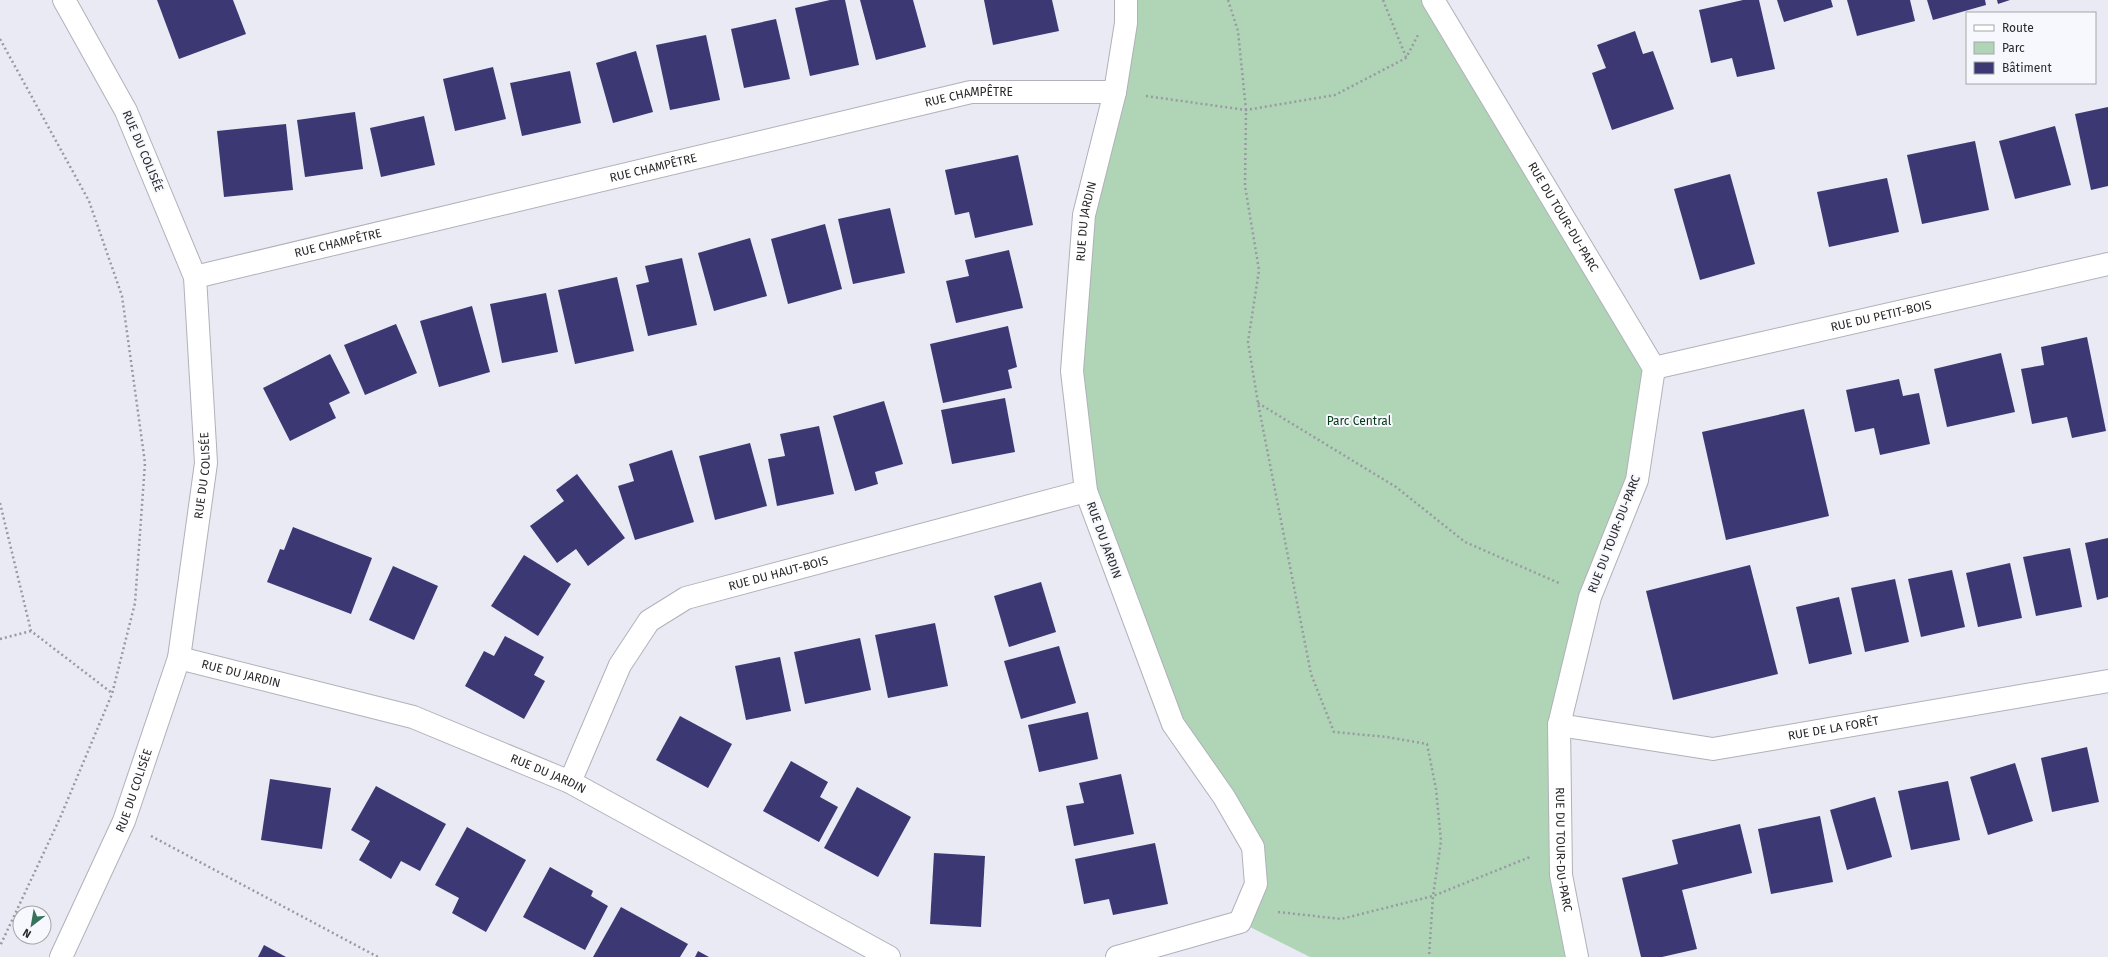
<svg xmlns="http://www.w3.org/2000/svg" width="2108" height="957" viewBox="0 0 2108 957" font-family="'Fira Sans',sans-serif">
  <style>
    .green { fill: #afd5b6 }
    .building { fill: #3b3873 }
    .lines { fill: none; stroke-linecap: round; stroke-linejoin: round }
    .minor-casing { stroke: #b0b1ba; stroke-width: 24 }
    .path { stroke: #999aa1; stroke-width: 2.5; stroke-dasharray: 2 3; stroke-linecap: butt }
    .minor { stroke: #fff; stroke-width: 22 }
    .labels { text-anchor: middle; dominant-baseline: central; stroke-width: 4; stroke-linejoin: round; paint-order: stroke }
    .street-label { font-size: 12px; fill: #29292c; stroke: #f7f8fd }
    .park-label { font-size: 12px; fill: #063918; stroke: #f7f8fd }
  </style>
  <rect width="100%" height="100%" fill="#e9eaf4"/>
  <path class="green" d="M1126,0H1433L1654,368L1637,480L1559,725L1577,957H1310L1240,922L1253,847L1173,724L1086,491L1072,371Z"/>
  <g class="building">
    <path d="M157,0H233L246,34L179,59Z"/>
    <path d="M830,0H845L859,65L810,76L795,8Z"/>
    <path d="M860,0H913L926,47L876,60Z"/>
    <path d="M984,0H1052L1059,31L993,45Z"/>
    <path d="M1743,0H1759L1775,69L1737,77L1732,58L1711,63L1699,10Z"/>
    <path d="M1777,0H1831L1833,7L1784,22Z"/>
    <path d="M1847,0H1910L1915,21L1857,36Z"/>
    <path d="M1927,0H1985L1986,5L1933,20Z"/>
    <path d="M1997,0H2010L1998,4Z"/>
    <path d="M776,19L790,79L744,88L731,29Z"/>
    <path d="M1635,31L1643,54L1653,51L1674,109L1612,130L1592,73L1606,68L1597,45Z"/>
    <path d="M706,35L720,100L670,110L656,45Z"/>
    <path d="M636,51L653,112L613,123L596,63Z"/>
    <path d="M493,67L506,119L455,131L443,79Z"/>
    <path d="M570,71L581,123L522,136L510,83Z"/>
    <path d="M2108,107V186L2091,190L2075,114Z"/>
    <path d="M355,112L363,169L305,177L297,120Z"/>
    <path d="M424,116L435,165L381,177L370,128Z"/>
    <path d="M286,124L293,190L224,197L217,131Z"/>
    <path d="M2055,126L2071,185L2015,199L1999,141Z"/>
    <path d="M1975,141L1989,210L1922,224L1907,155Z"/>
    <path d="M1018,155L1033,225L975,238L969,212L955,215L945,170Z"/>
    <path d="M1730,174L1755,264L1700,280L1674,189Z"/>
    <path d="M1887,178L1899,232L1829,247L1817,192Z"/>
    <path d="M890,208L905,273L853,284L838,219Z"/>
    <path d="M825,224L842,289L788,304L771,239Z"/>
    <path d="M750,238L767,296L714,311L698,253Z"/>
    <path d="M1009,250L1023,308L956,323L946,281L969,276L965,260Z"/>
    <path d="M682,258L697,325L648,336L636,285L649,282L645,266Z"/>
    <path d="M617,277L634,351L575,364L558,290Z"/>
    <path d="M546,293L558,352L502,363L490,304Z"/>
    <path d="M472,306L490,372L439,387L420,321Z"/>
    <path d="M396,324L417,373L365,395L344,345Z"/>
    <path d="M1008,326L1017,367L1008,370L1012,388L943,403L930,344Z"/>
    <path d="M2087,337L2106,431L2072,438L2067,417L2032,424L2021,369L2044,365L2041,347Z"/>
    <path d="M2001,353L2015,412L1947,427L1934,369Z"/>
    <path d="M330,354L350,393L329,403L336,418L290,441L263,388Z"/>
    <path d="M1899,379L1903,396L1919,393L1930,444L1880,455L1874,428L1855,432L1846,390Z"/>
    <path d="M1005,398L1015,452L952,464L941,410Z"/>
    <path d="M884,401L903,464L875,472L878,484L855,491L833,416Z"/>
    <path d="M1804,409L1829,516L1726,540L1702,432Z"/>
    <path d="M819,426L834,494L777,506L768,459L785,456L780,434Z"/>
    <path d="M750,443L767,506L715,520L699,456Z"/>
    <path d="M672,450L694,522L635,540L618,486L634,481L629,464Z"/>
    <path d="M577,474L625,538L588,566L576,549L557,563L530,526L564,501L556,490Z"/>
    <path d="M293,527L372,558L351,614L267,582L280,549L284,550Z"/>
    <path d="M2108,538V597L2097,600L2085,543Z"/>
    <path d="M2070,548L2082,607L2036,616L2023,557Z"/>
    <path d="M524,555L571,584L538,636L491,606Z"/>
    <path d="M2010,563L2022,618L1978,627L1966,573Z"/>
    <path d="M1750,565L1778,674L1673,700L1646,591Z"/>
    <path d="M393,566L438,586L414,640L369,620Z"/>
    <path d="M1952,570L1965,627L1921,637L1908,579Z"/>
    <path d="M1895,579L1909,642L1865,652L1851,588Z"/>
    <path d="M1041,582L1056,632L1009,647L994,596Z"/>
    <path d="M1839,597L1852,654L1809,664L1796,607Z"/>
    <path d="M935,623L948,686L888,698L875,635Z"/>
    <path d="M505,636L544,657L534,675L545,681L524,719L465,686L484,651L494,656Z"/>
    <path d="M860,638L871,690L805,704L794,652Z"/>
    <path d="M1059,646L1076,703L1021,719L1004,661Z"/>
    <path d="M780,657L791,711L746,720L735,666Z"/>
    <path d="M1088,712L1098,759L1039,772L1028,725Z"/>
    <path d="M680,716L732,744L708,788L656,760Z"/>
    <path d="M2087,747L2099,802L2052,812L2041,758Z"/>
    <path d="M791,761L828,782L820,797L838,807L819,842L763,811Z"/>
    <path d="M2015,763L2033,821L1988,835L1970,777Z"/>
    <path d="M1121,774L1134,834L1074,846L1066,806L1084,803L1079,783Z"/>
    <path d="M270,779L331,788L322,849L261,840Z"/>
    <path d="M1948,781L1960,840L1911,850L1898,791Z"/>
    <path d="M376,786L446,824L420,871L401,861L391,879L359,860L370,841L351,830Z"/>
    <path d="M857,787L911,817L878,877L824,848Z"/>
    <path d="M1875,797L1892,857L1847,870L1830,810Z"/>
    <path d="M1820,816L1833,882L1771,894L1758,829Z"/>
    <path d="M1740,824L1752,873L1682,890L1697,949L1662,957H1641L1622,878L1678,864L1672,840Z"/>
    <path d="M467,827L526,860L486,932L452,913L459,898L435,885Z"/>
    <path d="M1155,843L1168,904L1113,915L1109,899L1084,904L1075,859Z"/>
    <path d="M934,853L985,856L981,927L930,924Z"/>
    <path d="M550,867L593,891L591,896L608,906L585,950L523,917Z"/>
    <path d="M621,907L688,944L680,957H593Z"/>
    <path d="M264,945L286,957H258Z"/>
    <path d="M698,951L709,957H695Z"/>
  </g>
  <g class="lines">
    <g class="minor-casing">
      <g id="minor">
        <path id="s1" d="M1433,0L1654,368L1637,480L1590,597L1559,725L1561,875L1577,957"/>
        <path id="s2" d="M195,277L971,92H1115"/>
        <path id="s3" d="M1654,368L2108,264"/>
        <path id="s4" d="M179,658L413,717L570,782L889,957"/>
        <path id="s5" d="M1559,725L1713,749L2108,681"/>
        <path id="s6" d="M570,782L620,665L649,621L686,598L1086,491"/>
        <path id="s7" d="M61,957L124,821L179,658L206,463L195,277L126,111L64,0"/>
        <path id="s8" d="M1117,957L1240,922L1256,884L1253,847L1224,797L1173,724L1086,491L1072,371L1084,215L1115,92L1126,23V0"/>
      </g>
    </g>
    <g class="path">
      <path d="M1228,0L1238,31L1246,110L1245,186L1259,270L1248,342L1258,403L1311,674L1334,732L1387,737L1427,744L1436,789L1441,841L1433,896L1429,957"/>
      <path d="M1383,0L1406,57"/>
      <path d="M0,39L89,201L122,296L145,463L135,603L112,694L60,818L0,946"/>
      <path d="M1146,96L1246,110L1335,95L1406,58L1418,35"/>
      <path d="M1258,403L1396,487L1465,542L1561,584"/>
      <path d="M0,503L31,631L112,693"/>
      <path d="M0,639L31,631"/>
      <path d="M151,836L378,957"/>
      <path d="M1278,912L1341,919L1433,896L1530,857"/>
    </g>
    <use href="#minor" class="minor"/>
  </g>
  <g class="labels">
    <g class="street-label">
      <text stroke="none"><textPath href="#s2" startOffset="795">RUE CHAMPÊTRE</textPath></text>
      <text transform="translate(143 151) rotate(67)">RUE DU COLISÉE</text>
      <text stroke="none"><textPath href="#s2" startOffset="471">RUE CHAMPÊTRE</textPath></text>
      <text stroke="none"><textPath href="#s1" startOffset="253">RUE DU TOUR-DU-PARC</textPath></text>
      <text stroke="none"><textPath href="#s8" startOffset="873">RUE DU JARDIN</textPath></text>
      <text stroke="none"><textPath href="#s2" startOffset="147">RUE CHAMPÊTRE</textPath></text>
      <text stroke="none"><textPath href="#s3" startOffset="233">RUE DU PETIT-BOIS</textPath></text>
      <text stroke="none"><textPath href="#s7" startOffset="506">RUE DU COLISÉE</textPath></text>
      <text transform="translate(1614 534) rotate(-69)">RUE DU TOUR-DU-PARC</text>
      <text transform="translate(1104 540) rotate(70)">RUE DU JARDIN</text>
      <text stroke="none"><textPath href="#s6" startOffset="319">RUE DU HAUT-BOIS</textPath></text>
      <text stroke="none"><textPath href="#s4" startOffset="64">RUE DU JARDIN</textPath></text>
      <text stroke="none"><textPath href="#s5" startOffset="278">RUE DE LA FORÊT</textPath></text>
      <text stroke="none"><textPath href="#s4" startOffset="388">RUE DU JARDIN</textPath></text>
      <text stroke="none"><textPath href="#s7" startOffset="182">RUE DU COLISÉE</textPath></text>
      <text stroke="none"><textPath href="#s1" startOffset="925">RUE DU TOUR-DU-PARC</textPath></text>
    </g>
    <g class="park-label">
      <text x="1359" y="421">Parc Central</text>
    </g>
  </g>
  <rect x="1966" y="12" width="130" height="72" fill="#f7f8fd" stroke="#a5a5a9"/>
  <rect x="1974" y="25" width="20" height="6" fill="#ffffff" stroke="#a5a5a9"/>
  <text x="2002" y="32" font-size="12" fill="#29292c">Route</text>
  <rect x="1974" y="42" width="20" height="12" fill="#afd5b6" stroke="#a5a5a9"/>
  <text x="2002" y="52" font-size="12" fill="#29292c">Parc</text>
  <rect x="1974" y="62" width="20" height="12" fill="#3b3873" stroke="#a5a5a9"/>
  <text x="2002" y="72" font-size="12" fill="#29292c">Bâtiment</text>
  <g transform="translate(32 925) rotate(211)"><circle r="19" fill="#f7f8fd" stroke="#a5a5a9"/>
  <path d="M0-3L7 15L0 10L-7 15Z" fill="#37725c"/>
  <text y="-6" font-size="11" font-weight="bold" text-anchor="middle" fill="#29292c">N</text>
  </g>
</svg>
